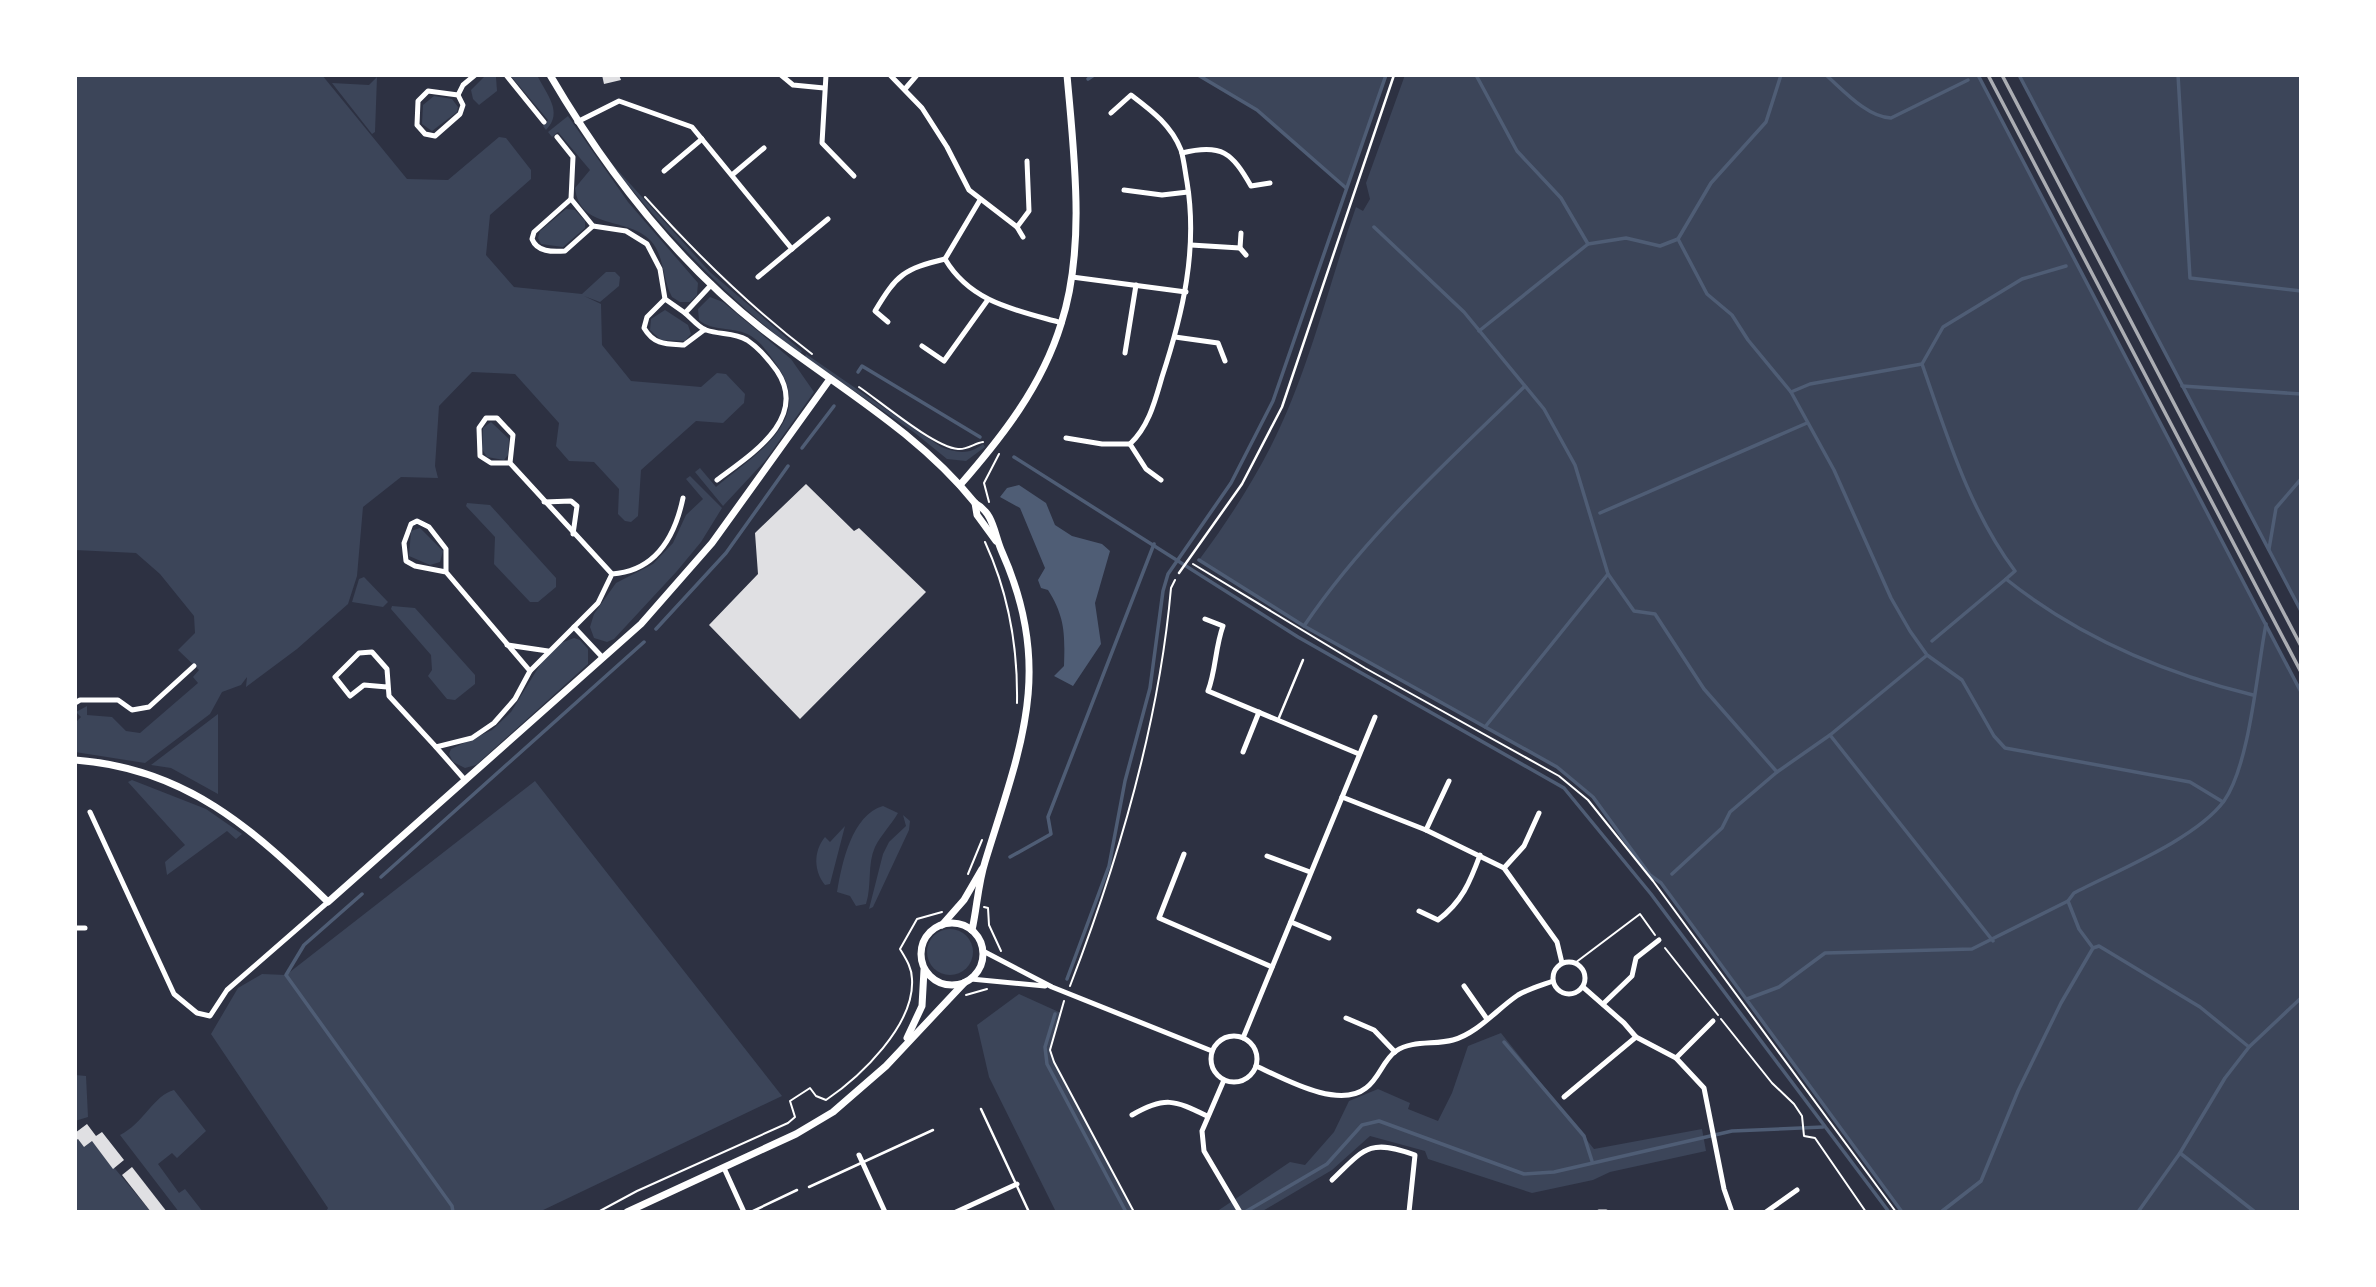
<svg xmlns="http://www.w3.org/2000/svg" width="2376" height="1287" viewBox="0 0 2376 1287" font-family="Poppins,sans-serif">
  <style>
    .green { fill: #3c4559 }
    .water { fill: #4f5d75 }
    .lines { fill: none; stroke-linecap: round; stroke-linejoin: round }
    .stream { stroke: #4f5d75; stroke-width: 3.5 }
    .building { fill: #e0e0e3 }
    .path { stroke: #fff; stroke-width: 2 }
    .service { stroke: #fff; stroke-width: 2.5 }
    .minor { stroke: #fff; stroke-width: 5 }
    .tertiary { stroke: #fff; stroke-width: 7 }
    .rail { stroke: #abadb3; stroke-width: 3.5 }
  </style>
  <rect width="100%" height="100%" fill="#2d3142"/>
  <g class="green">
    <path d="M75,75H322L407,179L448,180L499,137L506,138L531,170V179L490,215L486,255L514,287L582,294L606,272H615L620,277L619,286L600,302L584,296L601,304L602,345L631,381L701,387L717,373L726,374L745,394L744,403L723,423L696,421L641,470L638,516L631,522L625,521L618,514L619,489L594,462L569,461L556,446L559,423L515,374L472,372L439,406L435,466L438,478L401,477L363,507L357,576L348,604L297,649L246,687L247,677L241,685L222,692L210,714L145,763L75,752V723L81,717L76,712L87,706V715L112,717L126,731L140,733L198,683L193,677L199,670L178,650L195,633L194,616L160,574L136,553L75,550Z"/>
    <path d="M486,75L496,77L497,91L479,105L473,99L471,90Z"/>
    <path d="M510,75H537C546,94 564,112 546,130L543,126L548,120Z"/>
    <path d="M1198,75H1386L1346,188L1257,110Z"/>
    <path d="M1405,75H1978L2301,692V1212H1902L1661,883L1650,875L1593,797L1557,767L1304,626L1199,560C1225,525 1250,487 1270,448C1309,372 1328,286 1356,207L1363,211L1370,199L1366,183Z"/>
    <path d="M2019,75H2301V611L2269,551Z"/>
    <path d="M377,77L375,132L372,134L332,83L369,85Z"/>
    <path d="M434,96L452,99L458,107L457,112L432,131L422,124L423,105Z"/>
    <path d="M568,116L628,202L698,283L697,295L690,302H680L672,297C662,279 665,257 651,241C628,216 580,231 575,188L590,170L558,132L552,137L548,132Z"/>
    <path d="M604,155L710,272L802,351L800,354C725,297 662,229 604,155Z"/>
    <path d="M566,209L575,210L585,221V228L563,247L541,244L538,238L540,231Z"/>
    <path d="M710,297L723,302L791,359L814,392L765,461L723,506L695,472L700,468L716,487C754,455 817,420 776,364C769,354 761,342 751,336C735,326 712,332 699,320L698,309Z"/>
    <path d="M665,310L688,325L691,334L685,341L661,340L650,330L651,319Z"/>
    <path d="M806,354L941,447C957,453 969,455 983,444L985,447L966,461L947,459L915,433L805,357Z"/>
    <path d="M491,422L509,439L508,455L504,460L487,457L482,449L483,428Z"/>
    <path d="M690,476L722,508L701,542L677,571L614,639L607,642L594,638L590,627L594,614L616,583L653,564L673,543L686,515L703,499L686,479Z"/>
    <path d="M467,503L490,505L556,578V587L538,602H530L494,564L495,537L466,506Z"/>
    <path d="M420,528L443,551L440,562L430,565L409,556L411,531Z"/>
    <path d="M364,577L388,602L383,607L352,602L359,579Z"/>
    <path d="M392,606L415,608L475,675V684L455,700L447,699L428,676L432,670L431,655L391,609Z"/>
    <path d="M574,638L580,640L588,649V664L476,765L465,768L453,762L449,754L451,749L492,730L511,712L543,660L561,643Z"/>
    <path d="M218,714V794L171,768L151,765Z"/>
    <path d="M132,780L206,809L242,834L236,839L227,831L167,875L165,862L185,845L128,782Z"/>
    <path d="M535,781L782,1096L539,1212H326L328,1208L211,1034L238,988L262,974L286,975Z"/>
    <path d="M883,806L898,813C891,825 881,835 875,847C867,865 872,885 866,904L856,906L850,896L837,892C842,862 852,815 883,806Z"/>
    <path d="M903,815L910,821L909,830L873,907L869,909L883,854L889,842L906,826Z"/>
    <path d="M845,826L830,884L825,885C814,871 813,852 825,837L830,842Z"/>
    <circle cx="950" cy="952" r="23"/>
    <path d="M1019,994L1061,1013L1050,1050L1054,1062L1134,1212H1056L989,1077L977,1025Z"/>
    <path d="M1501,1033L1594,1149L1702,1129L1706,1151L1610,1172L1593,1180L1532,1193L1428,1159L1425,1151L1370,1136L1332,1170L1261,1212H1216L1290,1162L1305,1165L1334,1132L1349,1101L1378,1089L1410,1103L1408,1109L1438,1121L1452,1093L1468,1046Z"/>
    <path d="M75,1075L86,1076L88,1117L75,1121Z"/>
    <path d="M174,1090L206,1131L177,1158L172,1153L158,1164L179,1193L185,1189L203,1212H179L120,1135C143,1124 154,1095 174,1090Z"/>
    <path d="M78,1139L84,1147L92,1141L151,1212H75V1141Z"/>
  </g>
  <path class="water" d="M1019,485L1046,503L1055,525L1072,536L1102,544L1110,551L1095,603L1101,644L1073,686L1054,676L1064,666C1065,634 1065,617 1048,590L1041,588L1038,580L1045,568L1020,508L1000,497L1007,488Z"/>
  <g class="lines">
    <g class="stream">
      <path d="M1198,75L1257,110L1346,188"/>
      <path d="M1476,75L1517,151L1561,198L1588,244L1626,238L1660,246L1678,239"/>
      <path d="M1781,75L1766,122L1711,183L1678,239L1707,294L1732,315L1748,340L1791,392L1834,470L1891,598L1910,631L1927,655L1962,680L1994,736L2005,748L2190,782L2223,802"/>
      <path d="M1826,75C1843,90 1867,117 1891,118L1968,80"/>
      <path d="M1978,75L2301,692"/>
      <path d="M2019,75L2301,611"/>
      <path d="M2178,75L2190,278L2301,291"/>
      <path d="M1088,79L1094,75"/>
      <path d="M1374,227L1464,312L1544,409L1575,465L1608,574L1634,611L1655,614L1704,689L1777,772"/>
      <path d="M1479,331L1588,244"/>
      <path d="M858,372L862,366L980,437"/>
      <path d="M2182,386L2301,394"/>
      <path d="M1791,392L1810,384L1922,364"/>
      <path d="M802,448L834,406"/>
      <path d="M1014,457L1298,637L1564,788L1651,894L1889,1212"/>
      <path d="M1600,513L1807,423"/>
      <path d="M2269,549L2276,508L2301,479"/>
      <path d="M1199,560L1304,626L1557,767L1593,797L1650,875L1661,883L1902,1212"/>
      <path d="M2006,579L2015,571C1969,510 1947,435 1922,364L1943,327L2022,279L2066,266"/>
      <path d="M1304,626C1364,537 1447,462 1524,387"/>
      <path d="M656,629L726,553L788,466"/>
      <path d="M1932,641L2006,579C2077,636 2164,673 2253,695"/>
      <path d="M1485,727L1608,574"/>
      <path d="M1830,735L1993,941"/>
      <path d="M1010,857L1051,834L1048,817L1154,544"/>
      <path d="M1672,874L1722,828L1730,812L1777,772L1830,735L1926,656"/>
      <path d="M381,877L644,642"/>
      <path d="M362,894L304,945L286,975L452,1206L453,1212"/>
      <path d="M2068,901L2079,929L2093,948"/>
      <path d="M1067,979L1109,866L1125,781L1150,688L1163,591L1168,574L1231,483L1273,401L1386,75"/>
      <path d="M1747,999L1779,987L1825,953L1972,949L2068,901L2074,893C2116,871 2196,839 2224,801C2250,764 2257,670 2266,624"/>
      <path d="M1055,1014L1045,1047L1047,1064L1126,1212"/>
      <path d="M1504,1042L1584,1136L1592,1161"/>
      <path d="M2180,1153L2255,1212"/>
      <path d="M1245,1212L1327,1164L1362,1125L1379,1121L1524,1174L1554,1172L1732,1131L1823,1127"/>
      <path d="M1941,1212L1981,1181L2018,1091L2061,1003L2093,948L2099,946L2200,1007L2249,1047"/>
      <path d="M2138,1212L2180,1153L2225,1078L2249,1047L2301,998"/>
    </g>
  </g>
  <g class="building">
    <path d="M602,75H619L621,80L604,84Z"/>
    <path d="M806,484L854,531L859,528L926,592L800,719L709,625L758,574L755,533Z"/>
    <path d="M87,1124L96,1136L102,1132L124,1160L113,1169L92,1141L84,1147L78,1139L75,1141V1133Z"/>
    <path d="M132,1167L167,1212H151L122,1175Z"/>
  </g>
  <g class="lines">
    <g class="path">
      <path d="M645,197C697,255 750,307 812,354"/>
      <path d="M859,387C881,402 934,447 958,449C967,450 975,443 983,442"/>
      <path d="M989,502L984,483L999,454"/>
      <path d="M985,542C1009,594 1018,646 1017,703"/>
      <path d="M1193,564L1365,668L1559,776L1588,800L1653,881L1896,1212"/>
      <path d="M968,874L982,840"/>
      <path d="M984,907L988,908L989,925L1001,951"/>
      <path d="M1665,948L1718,1015"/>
      <path d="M1575,963L1640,914L1655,935"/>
      <path d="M1070,986C1119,859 1159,724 1171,588L1175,580"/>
      <path d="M966,995L987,989"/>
      <path d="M1064,1001L1050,1050L1054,1062L1134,1212"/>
      <path d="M1721,1019L1772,1083L1794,1104L1802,1116L1804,1136L1815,1138L1866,1212"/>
      <path d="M598,1212L637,1191L788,1123L795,1117L790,1101L810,1088L816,1096L826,1100C860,1077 915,1025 912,979C912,968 906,959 900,949L917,919L942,912"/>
    </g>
    <g class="service">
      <path d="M1179,573L1242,484L1282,407L1394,75"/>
      <path d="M1278,720L1303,660"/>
      <path d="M981,1109L1029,1212"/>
      <path d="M809,1187L933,1130"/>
      <path d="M751,1212L797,1190"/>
    </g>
    <g class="minor">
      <path d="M506,75L544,122"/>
      <path d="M781,75L793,85L824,88"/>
      <path d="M826,75L822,143L854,176"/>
      <path d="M890,75L922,108L947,147L969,190L1017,227L1029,211L1027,161"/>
      <path d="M905,89L917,75"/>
      <path d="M428,91L458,95L463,105L460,114L435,136L425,134L417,125L418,101Z"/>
      <path d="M458,95L463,85L475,75"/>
      <path d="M1111,113L1131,95C1152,111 1171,125 1181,150C1184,160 1185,171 1187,182C1198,249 1183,313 1162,377C1155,401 1149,426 1130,444"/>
      <path d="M577,122L619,101L692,127L792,249"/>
      <path d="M557,137L573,157L571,199L593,226L626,231L647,244L660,269L665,299L685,313"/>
      <path d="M1182,153C1222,143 1232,153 1251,186L1270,183"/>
      <path d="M664,171L702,139"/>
      <path d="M732,175L764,148"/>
      <path d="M1124,190L1162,195L1188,192"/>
      <path d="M571,199L534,232L532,239C537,252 552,252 565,251L593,226"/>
      <path d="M980,200L945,259C971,303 1016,310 1062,323"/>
      <path d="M1017,227L1023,237"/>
      <path d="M1241,233L1240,248L1246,255"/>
      <path d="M1191,245L1240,248"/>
      <path d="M758,277L828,219"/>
      <path d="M1072,277L1186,292"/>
      <path d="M712,284L685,313C691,318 699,328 706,330C720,335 734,332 747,340C759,348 769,360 777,371C809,419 750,455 717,480"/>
      <path d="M665,299L647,317L644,328C654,345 666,344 684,345L704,330"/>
      <path d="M888,322L875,311C897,274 904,269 945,259"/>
      <path d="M1175,337L1218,343L1225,361"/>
      <path d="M922,346L944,361L987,301"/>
      <path d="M1125,353L1136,285"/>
      <path d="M1066,438L1102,444H1130"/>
      <path d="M1130,444L1146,469L1161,480"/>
      <path d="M510,463L513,435L497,418H486L479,428L480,456L491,463H510L612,574"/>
      <path d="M544,502L571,501L577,506L573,534"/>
      <path d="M446,572V549L429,527L417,521L411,524L404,543L406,561L415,566L446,572L530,671"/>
      <path d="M1205,619L1223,626C1215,648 1216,670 1208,691L1359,754"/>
      <path d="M507,645L548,651"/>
      <path d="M603,658L574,627L598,603L612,574C656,571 675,536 683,498"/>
      <path d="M387,687L364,685L350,696L335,677L359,653L372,652L387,669L389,696L436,747L472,738L494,723L515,699L530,671L574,627"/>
      <path d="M75,703L80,700H118L132,710L149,707L194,666"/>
      <path d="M436,747L465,780"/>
      <path d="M1243,752L1259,712"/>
      <path d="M1342,797L1426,830L1504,868L1557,942L1562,963"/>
      <path d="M90,812L174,994L197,1013L210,1016L227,990L328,902"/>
      <path d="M1426,830L1449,781"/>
      <path d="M1184,854L1159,918L1272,967"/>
      <path d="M1267,856L1310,872"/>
      <path d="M1504,868L1524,846L1539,813"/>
      <path d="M1419,911L1438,920C1462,902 1470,882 1480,855"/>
      <path d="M1291,922L1329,938"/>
      <path d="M75,928H85"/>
      <path d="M983,951L1052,987L1212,1051"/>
      <circle cx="1569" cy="978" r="16"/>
      <path d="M971,979L1045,986"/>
      <path d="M1464,986L1487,1019"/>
      <path d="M1583,987L1624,1023L1636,1037L1676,1058L1704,1088L1724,1189L1732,1212"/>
      <path d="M1603,1004L1632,976L1636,958L1659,940"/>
      <path d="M1346,1018L1374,1030L1395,1052"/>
      <circle cx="1234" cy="1059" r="23"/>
      <path d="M1243,1038L1375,717"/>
      <path d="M1676,1058L1713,1021"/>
      <path d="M1256,1066C1283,1078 1338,1110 1366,1088C1379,1079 1383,1060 1396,1051C1412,1040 1435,1045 1453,1040C1478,1033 1497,1009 1518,995C1528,989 1542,985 1553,981"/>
      <path d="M1224,1080L1202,1131L1204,1151L1240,1212"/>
      <path d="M1564,1097L1636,1037"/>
      <path d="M1132,1115C1165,1096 1174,1100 1207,1116"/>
      <path d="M859,1155L885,1212"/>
      <path d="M724,1168L744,1212"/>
      <path d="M1332,1180C1364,1149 1369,1138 1415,1155L1409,1212"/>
      <path d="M956,1212L1017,1184"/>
      <path d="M1599,1212H1606"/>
      <path d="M1766,1212L1797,1190"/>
    </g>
    <g class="tertiary">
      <path d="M550,75C605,169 675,260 761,328C834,385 916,430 975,503C994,513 994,534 1002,552C1055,671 1020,748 985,862C978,884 977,908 972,930"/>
      <path d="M960,485C1002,437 1042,386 1061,324C1086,247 1074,155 1067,75"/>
      <path d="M975,503L977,515L996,541"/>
      <path d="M75,760C186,768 253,829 328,902L641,624L712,543L830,379"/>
      <circle cx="952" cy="954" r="31"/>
      <path d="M942,925L964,900L982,869"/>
      <path d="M907,1038L922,1006L924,970"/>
      <path d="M627,1212L796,1134L833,1112L886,1066L964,983"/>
    </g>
    <g class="rail">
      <path d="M1988,75L2301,672"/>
      <path d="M2002,75L2301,646"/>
    </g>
  </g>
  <rect width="2376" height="1287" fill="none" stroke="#ffffff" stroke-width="154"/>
</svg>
